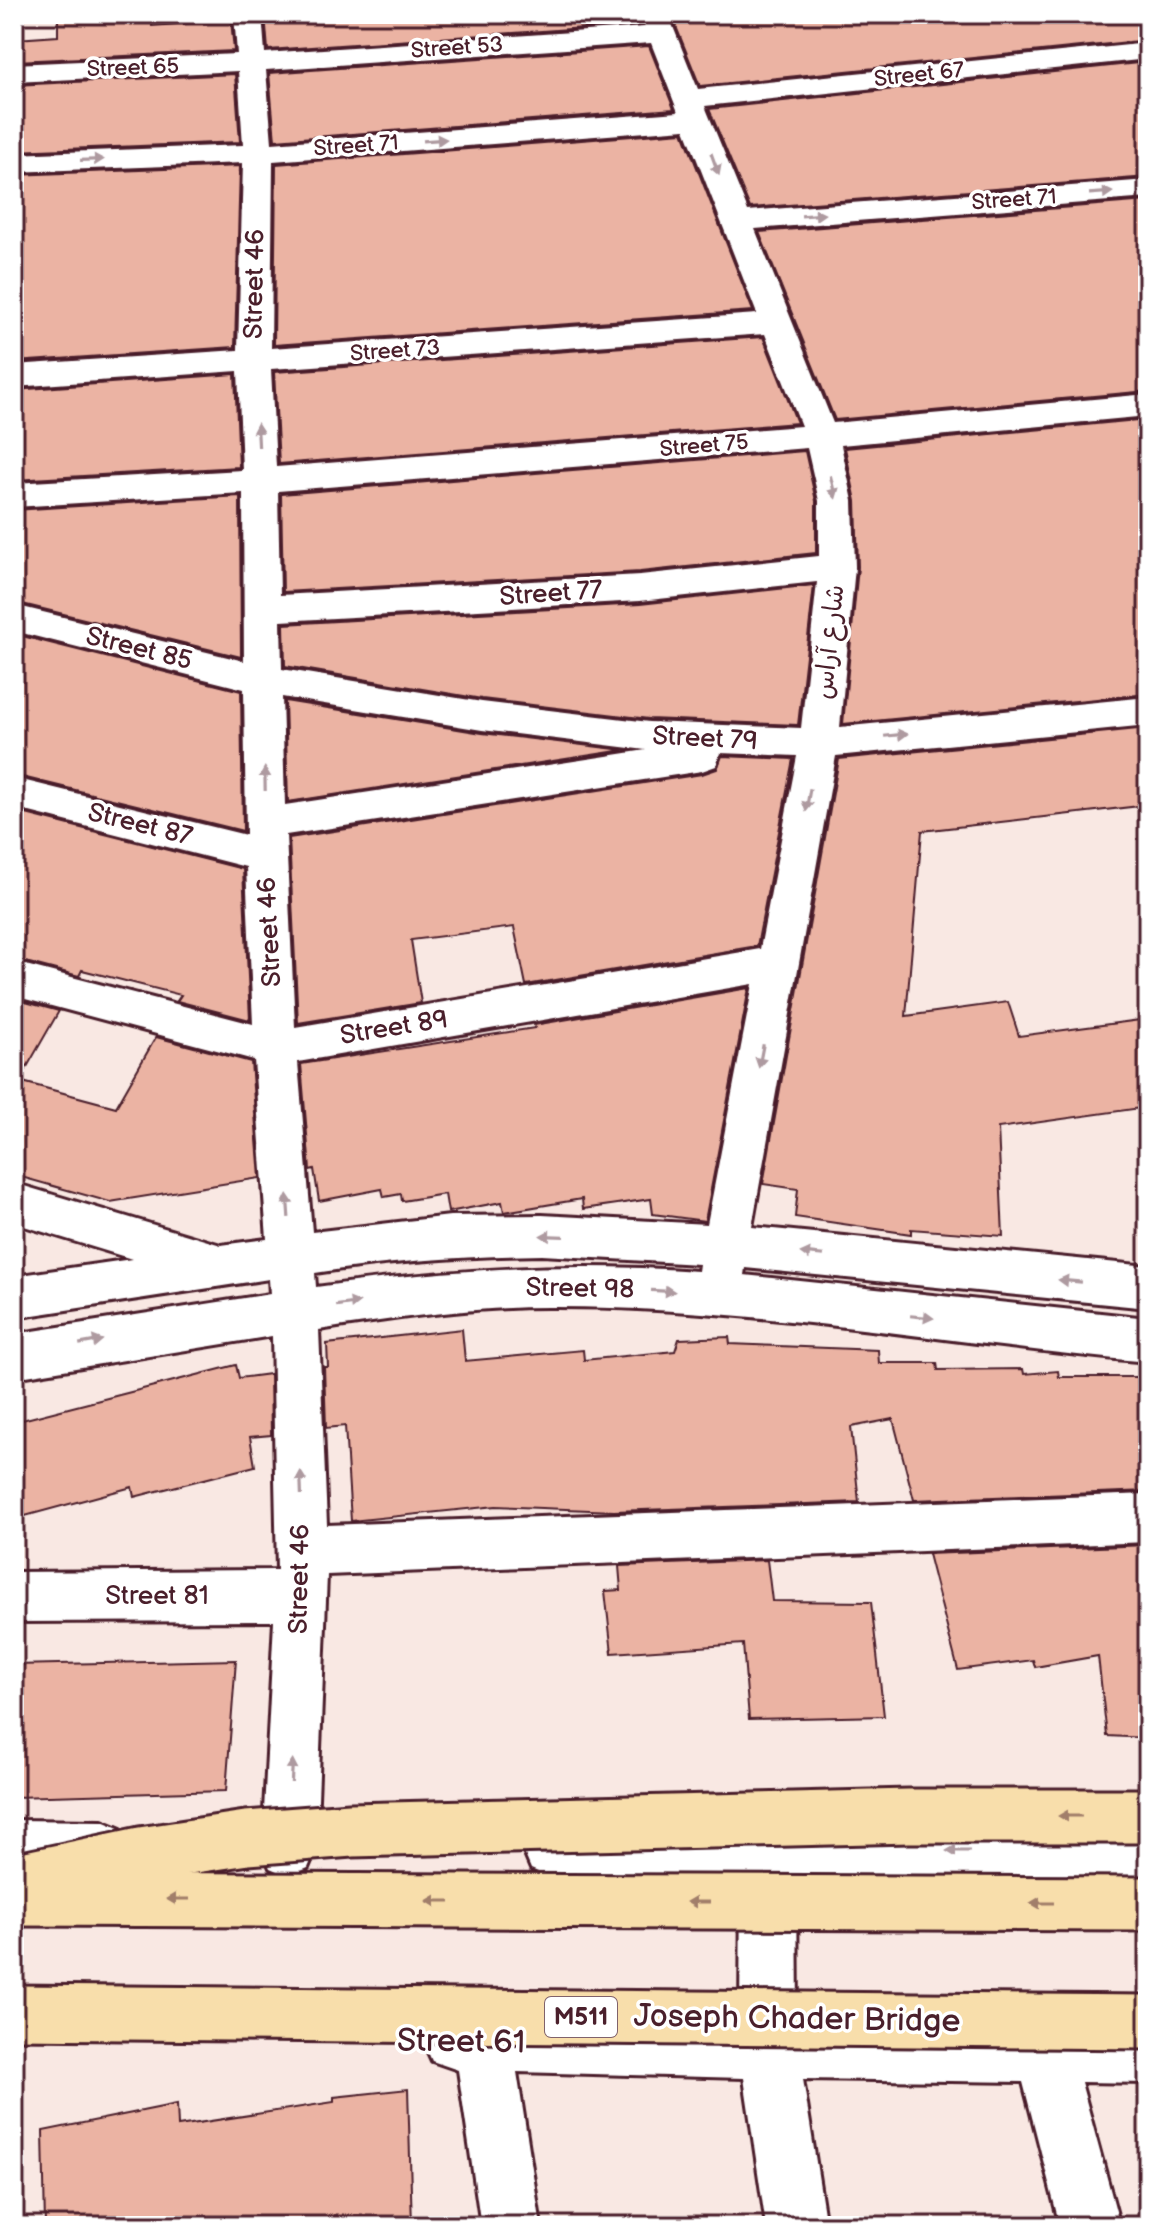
<svg xmlns="http://www.w3.org/2000/svg" width="1162" height="2240" viewBox="0 0 1162 2240" font-family="'Balsamiq Sans','Playpen Sans Arabic',sans-serif">
  <style>
    .building { fill: #ebb3a3; stroke: #4a1f2b; stroke-width: 2 }
    .lines { fill: none; stroke-linecap: round; stroke-linejoin: round }
    .minor-casing { stroke: #4a1f2b; stroke-width: 6 }
    .minor { fill: #fff; fill-rule: evenodd }
    .highway-bridge-casing { stroke: #4a1f2b; stroke-width: 59; stroke-linecap: butt }
    .highway-bridge { stroke: #f8deab; stroke-width: 53 }
    .oneway { fill: #ae9aa0 }
    .oneway2 { fill: #a17e6b }
    .labels { text-anchor: middle; dominant-baseline: central; stroke-width: 7; stroke-linejoin: round; paint-order: stroke }
    .far-street-label { font-size: 22px; fill: #4a1f2b; stroke: #fff }
    .shield { fill: #fff; stroke: #80626b; stroke-width: 2 }
    .shield-label { font-size: 24px; font-weight: bold; fill: #4a1f2b }
    .street-label { font-size: 26px; fill: #4a1f2b; stroke: #fff }
    .near-street-label { font-size: 32px; fill: #4a1f2b; stroke: #fff }
  </style>
  <rect width="100%" height="100%" fill="#f9e8e3"/>
  <filter id="ink" filterUnits="userSpaceOnUse"><feTurbulence type="fractalNoise" baseFrequency=".0125" numOctaves="2"/><feDisplacementMap in="SourceGraphic" scale="16" xChannelSelector="R" yChannelSelector="G"/><feConvolveMatrix kernelMatrix="1 2 1 2 8 2 1 2 1" color-interpolation-filters="sRGB"/></filter>
  <g filter="url(#ink)">
    <g class="building">
      <path d="M58,14H151L152,26L231,20L234,51L15,61L16,39L58,36Z"/>
      <path d="M265,14H637L641,24L268,50Z"/>
      <path d="M671,14H1001L1003,18L1043,14H1148V40L700,86Z"/>
      <path d="M649,46L674,109L275,140L269,73Z"/>
      <path d="M1148,62V177L750,208L709,109Z"/>
      <path d="M235,74L240,142L14,151V85Z"/>
      <path d="M683,132L753,311L274,345L276,164Z"/>
      <path d="M240,166L235,347L14,362V175Z"/>
      <path d="M1148,201V391L835,420L759,232Z"/>
      <path d="M763,337L797,423L279,464L274,372Z"/>
      <path d="M235,374L239,467L14,480V390Z"/>
      <path d="M1148,419V694L843,724L858,567L856,501L845,448Z"/>
      <path d="M805,451L816,501V553L640,572L283,592L281,494Z"/>
      <path d="M240,496L241,657L14,602V510Z"/>
      <path d="M814,585L798,725L649,719L482,699L285,666L284,624L640,604Z"/>
      <path d="M14,634L241,691L243,831L14,775Z"/>
      <path d="M285,701L482,733L624,750L288,802Z"/>
      <path d="M1148,728V805L922,831L906,1016L1008,1002L1019,1036L1148,1019V1107L998,1128L1003,1236L911,1229V1234L795,1217L798,1189L763,1184L839,759Z"/>
      <path d="M722,756L793,759L757,946L526,985L514,927L411,940L421,1003L298,1023L289,838L702,774L717,769Z"/>
      <path d="M14,811L243,869L250,1020L177,1001L181,995L82,970L79,976L14,959Z"/>
      <path d="M749,988L705,1221L653,1214L651,1199L583,1209L582,1199L504,1212L502,1202L448,1212L445,1194L402,1201L401,1194L384,1197L382,1189L319,1201L314,1169L310,1170L301,1064L535,1028L534,1025Z"/>
      <path d="M14,999L59,1011L19,1081L116,1107L156,1037L251,1062L260,1178L110,1202L14,1175Z"/>
      <path d="M462,1329L465,1361L583,1350L584,1360L675,1351L679,1339L729,1337L730,1344L878,1350L879,1363H937L938,1370L1023,1369L1024,1374L1058,1371L1059,1377H1148V1491L914,1500L893,1419L851,1427L859,1502L614,1511L496,1506L351,1521L345,1426L326,1428L324,1367H328L327,1344Z"/>
      <path d="M236,1365L239,1378L270,1374L271,1435L250,1437L255,1466L134,1497L132,1487L14,1519V1422Z"/>
      <path d="M1148,1545V1738L1107,1736L1098,1656L1035,1667L1033,1660L958,1670L928,1554Z"/>
      <path d="M767,1560L772,1601L871,1602L884,1716L749,1719L743,1644L612,1653L605,1591L621,1590L619,1566Z"/>
      <path d="M236,1660L226,1791L14,1797V1665Z"/>
      <path d="M408,2089L412,2226H45L43,2131L177,2104L178,2126L334,2102V2097Z"/>
    </g>
    <g class="lines">
      <g class="minor-casing">
        <g id="minor">
          <path d="M234,14H262L265,53L645,27L640,14H668L698,89L1148,43V59L705,106L748,211L1148,180V198L755,229L833,423L1148,394V416L841,445L853,501L855,567L840,727L1148,697V725L836,756L752,1227L1148,1266V1308L745,1268L744,1275L1148,1318V1362C949,1344 749,1306 549,1307C472,1307 395,1318 319,1330L327,1525L1148,1494V1542L327,1575L316,1849L308,1868L289,1876L270,1868L262,1849L274,1621L14,1622V1572L277,1570L272,1336L14,1378V1334L270,1294L269,1279L14,1318V1276L132,1259L14,1223V1183L221,1245L267,1239L254,1060L14,996V962L253,1024L246,867L14,808V778L246,835L244,689L14,631V605L244,661L243,493L14,507V483L242,470L238,371L14,387V365L238,350L243,163L14,172V154L243,145L238,71L14,82V64L237,54ZM651,43L678,112L272,143L266,70ZM685,129L757,314L271,348L273,161ZM765,334L801,426L276,467L271,369ZM807,448L819,501V556L640,575L280,595L278,491ZM817,582L801,728L649,722L482,702L282,669L281,621L640,601ZM282,697L482,730L646,750L285,805ZM720,753L797,756L760,949L295,1027L286,835L702,771L716,766ZM753,984L707,1224L542,1215L450,1216L312,1232L298,1062ZM542,1255L699,1264L698,1271C567,1262 447,1269 316,1287L315,1273C391,1261 465,1256 542,1255Z"/>
          <path d="M14,1820L102,1821L121,1829L129,1848L121,1867L102,1875L14,1874Z"/>
          <path d="M550,1823L1148,1824V1878H797L798,2021L1148,2025V2083L1081,2082L1120,2226H1060L1023,2082L803,2079L826,2226H766L744,2078L517,2072L541,2226H481L458,2070L432,2061L423,2041L432,2021L452,2012L740,2020L741,1878L550,1877L531,1869L523,1850L531,1831Z"/>
        </g>
      </g>
      <use href="#minor" class="minor"/>
      <g class="highway-bridge-casing">
        <g id="highway-bridge">
          <path d="M14,1881L141,1854L247,1838L351,1830L909,1816H1148"/>
          <path d="M18,1899L1148,1904"/>
          <path d="M14,2012L1148,2022"/>
        </g>
      </g>
      <use href="#highway-bridge" class="highway-bridge"/>
    </g>
    <defs><path id="oneway-solid" d="M-6-.8H1V-3.2L6.5 0L1 3.2V.8H-6Z" transform="scale(2)"/></defs>
    <g class="oneway">
      <use href="#oneway-solid" transform="translate(435 140) rotate(-4)"/>
      <use href="#oneway-solid" transform="translate(92 160) rotate(-2)"/>
      <use href="#oneway-solid" transform="translate(715 164) rotate(70)"/>
      <use href="#oneway-solid" transform="translate(1101 193) rotate(-4)"/>
      <use href="#oneway-solid" transform="translate(813 215) rotate(-4)"/>
      <use href="#oneway-solid" transform="translate(258 435) rotate(-93)"/>
      <use href="#oneway-solid" transform="translate(833 487) rotate(77)"/>
      <use href="#oneway-solid" transform="translate(896 735) rotate(-6)"/>
      <use href="#oneway-solid" transform="translate(265 779) rotate(-91)"/>
      <use href="#oneway-solid" transform="translate(808 800) rotate(100)"/>
      <use href="#oneway-solid" transform="translate(761 1056) rotate(101)"/>
      <use href="#oneway-solid" transform="translate(288 1206) rotate(-94)"/>
      <use href="#oneway-solid" transform="translate(552 1236) rotate(-178)"/>
      <use href="#oneway-solid" transform="translate(812 1254) rotate(-174)"/>
      <use href="#oneway-solid" transform="translate(1070 1281) rotate(-175)"/>
      <use href="#oneway-solid" transform="translate(663 1291) rotate(3)"/>
      <use href="#oneway-solid" transform="translate(348 1304) rotate(-8)"/>
      <use href="#oneway-solid" transform="translate(922 1317) rotate(6)"/>
      <use href="#oneway-solid" transform="translate(91 1342) rotate(-10)"/>
      <use href="#oneway-solid" transform="translate(301 1483) rotate(-92)"/>
      <use href="#oneway-solid" transform="translate(292 1771) rotate(-87)"/>
      <use href="#oneway-solid" transform="translate(958 1851) rotate(-180)"/>
    </g>
    <g class="oneway2">
      <use href="#oneway-solid" transform="translate(1070 1816) rotate(180)"/>
      <use href="#oneway-solid" transform="translate(178 1899) rotate(-180)"/>
      <use href="#oneway-solid" transform="translate(438 1901) rotate(-180)"/>
      <use href="#oneway-solid" transform="translate(698 1902) rotate(-180)"/>
      <use href="#oneway-solid" transform="translate(1042 1903) rotate(-180)"/>
    </g>
  </g>
  <g class="labels">
    <g class="far-street-label">
      <text transform="translate(457 48) rotate(-4)">Street 53</text>
      <text transform="translate(133 68) rotate(-2)">Street 65</text>
      <text transform="translate(919 75) rotate(-6)">Street 67</text>
      <text transform="translate(356 146) rotate(-4)">Street 71</text>
      <text transform="translate(1014 200) rotate(-4)">Street 71</text>
      <text transform="translate(395 351) rotate(-4)">Street 73</text>
      <text transform="translate(704 446) rotate(-5)">Street 75</text>
    </g>
    <rect class="shield" x="545" y="1997" width="72" height="40" rx="6"/>
    <g class="shield-label">
      <text x="581" y="2017">M511</text>
    </g>
    <g class="street-label">
      <text transform="translate(255 284) rotate(-89)">Street 46</text>
      <text transform="translate(551 594) rotate(-4)">Street 77</text>
      <text transform="translate(830 642) rotate(-84)">شارع آراس</text>
      <text transform="translate(139 649) rotate(14)">Street 85</text>
      <text transform="translate(705 739) rotate(3)">Street 79</text>
      <text transform="translate(140 825) rotate(14)">Street 87</text>
      <text transform="translate(270 932) rotate(-93)">Street 46</text>
      <text transform="translate(394 1028) rotate(-9)">Street 89</text>
      <text transform="translate(580 1289) rotate(1)">Street 98</text>
      <text transform="translate(300 1579) rotate(-89)">Street 46</text>
      <text x="157" y="1596">Street 81</text>
    </g>
    <g class="near-street-label">
      <text transform="translate(797 2019) rotate(1)">Joseph Chader Bridge</text>
      <text transform="translate(461 2042) rotate(1)">Street 61</text>
    </g>
  </g>
  <rect width="1162" height="2240" fill="none" stroke="#fff" stroke-width="48"/>
  <rect x="24" y="24" width="1114" height="2192" fill="none" stroke="#4a1f2b" stroke-width="3" filter="url(#ink)"/>
</svg>
